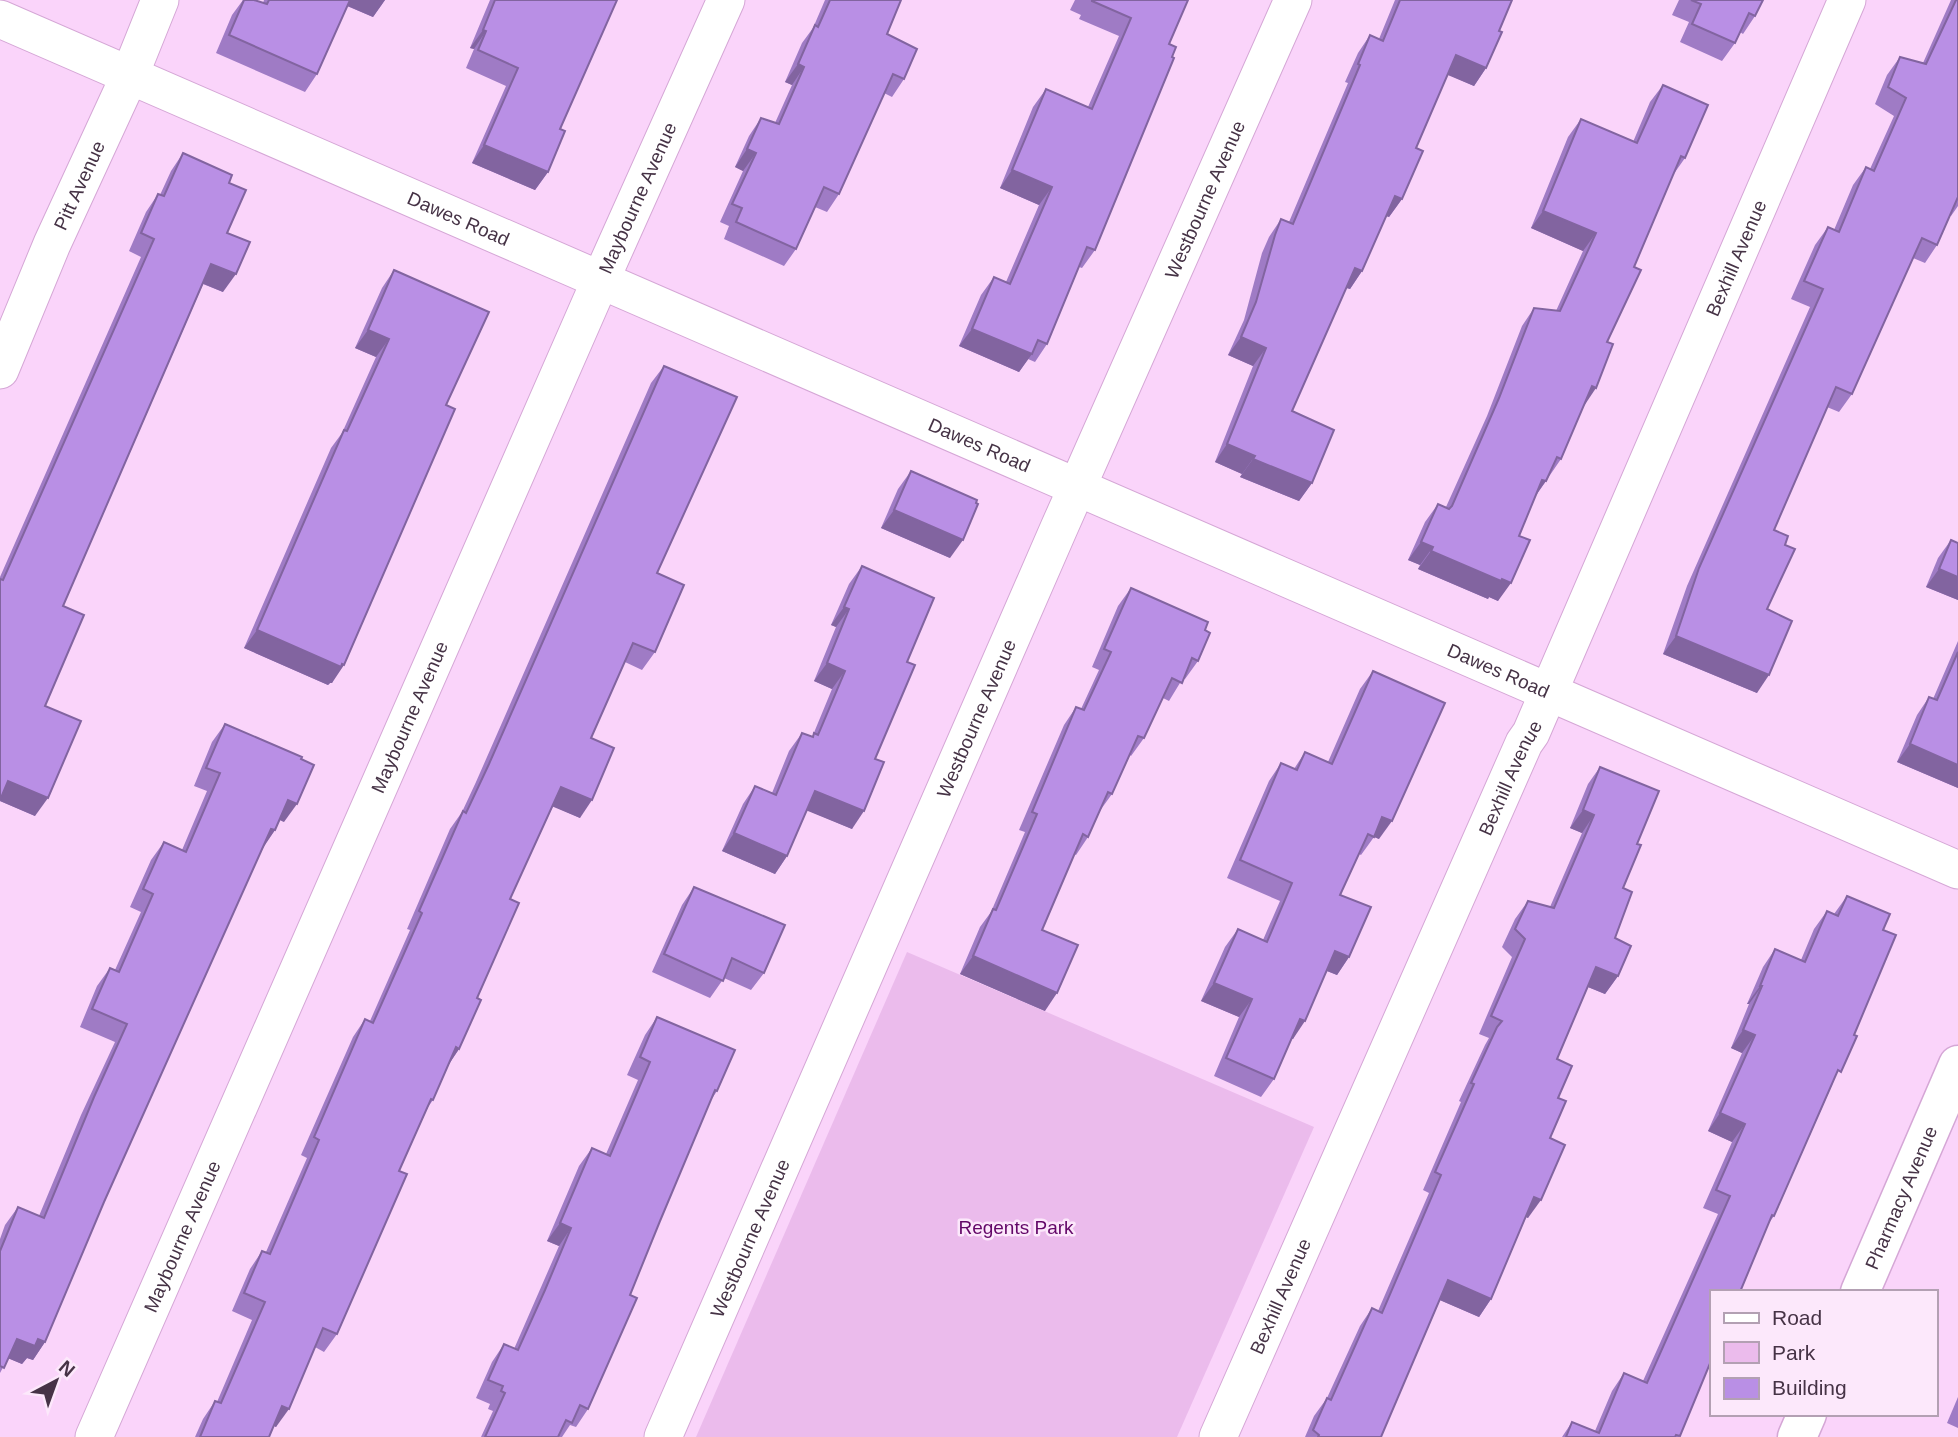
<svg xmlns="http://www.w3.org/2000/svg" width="1958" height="1437" viewBox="0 0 1958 1437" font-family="Arial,sans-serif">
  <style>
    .green { fill: #ebbbec }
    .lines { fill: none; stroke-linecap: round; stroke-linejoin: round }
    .minor-casing { stroke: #d5a7d6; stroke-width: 39 }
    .tertiary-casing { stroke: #d5a7d6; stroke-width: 41 }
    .minor { stroke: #fff; stroke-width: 37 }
    .tertiary { stroke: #fff; stroke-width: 38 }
    .wall { fill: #9f7bc5 }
    .shaded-wall { fill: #8264a0 }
    .building { fill: #b98fe5; stroke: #8264a0; stroke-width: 2 }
    .labels { text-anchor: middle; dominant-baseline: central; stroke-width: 5; stroke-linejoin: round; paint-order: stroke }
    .street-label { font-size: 19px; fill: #463346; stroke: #fce8fb }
    .park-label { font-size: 19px; fill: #630768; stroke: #fce8fb }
  </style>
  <rect width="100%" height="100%" fill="#fad4fa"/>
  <path class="green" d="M907,952L1314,1127L1177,1437H696Z"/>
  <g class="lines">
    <g class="minor-casing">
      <g id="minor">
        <path id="s1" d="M0,19L1958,870"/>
        <path id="s2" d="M0,370L52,244L129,77L160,0"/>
        <path id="s3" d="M94,1437L601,279L726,0"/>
        <path id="s4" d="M663,1437L1059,528L1293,0"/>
        <path id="s5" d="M1218,1437L1524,743L1531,733L1847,0"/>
      </g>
    </g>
    <g class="tertiary-casing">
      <g id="tertiary">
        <path id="s6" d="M1860,1292L1958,1065"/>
        <path d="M1797,1437L1807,1414"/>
      </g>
    </g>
    <use href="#minor" class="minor"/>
    <use href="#tertiary" class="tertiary"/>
  </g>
  <g class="wall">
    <path d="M243,0H254L263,3L264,0H385L373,17L347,6L317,74L305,92L216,53L232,15Z"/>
    <path d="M490,0H617L560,129L548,172L535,190L472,163L506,86L466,68L474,49L470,48Z"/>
    <path d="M825,0H901L887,34L904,79L892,97L884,93L839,194L827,212L815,207L796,249L784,266L724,239L729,226L720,222L743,171L735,167L749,136L761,118L775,123L792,85L785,82L802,43L813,28Z"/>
    <path d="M1075,0H1188L1169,44L1095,250L1082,268L1079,267L1047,344L1035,362L1028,359L1019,372L959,346L981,295L994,277L1006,282L1039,205L1000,188L1033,107L1046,89L1088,107L1119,36L1079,19L1081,15L1070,10Z"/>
    <path d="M1395,0H1512L1499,31L1486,68L1474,86L1447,74L1416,148L1402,199L1389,217L1386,216L1362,271L1350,289L1346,288L1292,411L1312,483L1299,501L1240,477L1242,474L1215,462L1253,366L1228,355L1244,320L1262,253L1269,237L1281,219L1289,222L1348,83L1345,82L1358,53L1370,35L1379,39Z"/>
    <path d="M1679,0H1763L1755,16L1743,34L1740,32L1735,43L1722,61L1680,42L1689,22L1672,15Z"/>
    <path d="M1951,0H1958V206L1951,216L1950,215L1937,245L1925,263L1913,258L1852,394L1839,412L1827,407L1774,530L1785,545L1767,609L1757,693L1663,654L1687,586L1810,307L1791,299L1815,245L1828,227L1834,230L1853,185L1866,167L1870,169L1894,116L1875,104L1887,75L1900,57L1923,63Z"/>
    <path d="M1663,85L1685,158L1673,175L1634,267L1583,406L1561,459L1535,497L1519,536L1498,601L1489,597L1488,599L1418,569L1420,565L1408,560L1425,522L1438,504L1446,507L1487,416L1522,326L1534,308L1556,311L1583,251L1531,228L1568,137L1581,119L1633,142L1650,102Z"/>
    <path d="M183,153L229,183L227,233L223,292L203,284L63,606L45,706L35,816L0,801V577L141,257L129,251L146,212L158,194L160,195L171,171Z"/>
    <path d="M394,270L446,405L332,683H330L328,685L244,648L331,448L342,433L376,357L355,348L382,288Z"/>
    <path d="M664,366L655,652L642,670L625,662L591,738L580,818L553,806L510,899L459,1049L449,1064L433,1100L428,1107L399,1171L337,1334L324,1352L315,1347L276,1427L274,1426L269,1437H195L203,1419L215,1401L217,1402L252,1320L232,1311L250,1269L262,1251L266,1252L307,1158L301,1155L353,1037L365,1019L370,1021L410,930L407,929L450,829L462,812L476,782L651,383Z"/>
    <path d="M911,471L950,558L881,528L898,489Z"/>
    <path d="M1951,540L1958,543V600L1926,587L1938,558Z"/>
    <path d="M862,566L907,662L852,829L807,810L787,856L775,874L722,851L743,804L755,786L772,793L789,751L802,733L812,737L813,735L832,689L814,681L836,627L831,625L849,584Z"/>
    <path d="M1131,588L1205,630L1198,661L1185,679L1183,678L1169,701L1163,698L1144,738L1131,756L1130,755L1112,794L1099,812L1088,837L1076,855L1074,854L1042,930L1045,1011L960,974L980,927L991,912L1025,832L1019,830L1064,725L1076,707L1081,709L1099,670L1092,667L1118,606Z"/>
    <path d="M1958,641V788L1897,762L1917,715L1929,697L1933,699Z"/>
    <path d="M1373,671L1379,839L1374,837L1361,855L1359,854L1340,895L1349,957L1337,975L1327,971L1293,1039H1291L1274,1079L1261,1097L1214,1076L1239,1017L1201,1001L1225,947L1238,929L1263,940L1280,901L1227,878L1269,781L1281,763L1294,769L1305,752L1328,762L1360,689Z"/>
    <path d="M225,724L284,822L280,820L275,830L262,848L104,1202L45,1342L33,1360L27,1358L22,1364L8,1358L0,1373V1239L5,1225L18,1207L39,1216L81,1115L115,1042L80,1027L97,986L110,968L115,970L141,912L130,907L151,860L164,842L182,850L207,791L194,786L212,742Z"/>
    <path d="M1600,767L1637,844L1623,888L1615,938L1618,976L1605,994L1588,987L1557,1059L1558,1098L1550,1138L1528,1218L1526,1217L1491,1299L1479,1317L1440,1300L1381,1437H1305L1314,1416L1327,1398L1360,1326L1372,1308L1378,1311L1429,1193L1423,1190L1461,1102L1459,1101L1485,1045L1489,1038L1479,1034L1512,957L1502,947L1515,919L1528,901L1550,907L1582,833L1570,828L1588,784Z"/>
    <path d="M694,887L764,973L751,990L724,978L710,998L652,972L682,905Z"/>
    <path d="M1847,896L1883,930L1832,1085L1774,1216L1768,1224L1679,1437H1562L1572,1422L1595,1431L1612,1391L1624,1373L1643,1381L1718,1214L1703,1208L1732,1142L1708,1131L1742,1053L1731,1048L1749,1004H1747L1763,967L1775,949L1801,960L1814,929L1827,911L1834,914Z"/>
    <path d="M657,1017L717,1091L711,1100L660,1221L630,1295L588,1409L576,1427L570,1425L562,1437H481L493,1411L488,1409L490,1404L476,1398L492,1362L504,1344L514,1349L559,1246L547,1241L579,1166L592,1148L606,1154L638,1080L627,1075L645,1035Z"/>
    <path d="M1958,1397V1428L1947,1423Z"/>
  </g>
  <g class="shaded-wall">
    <path d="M346,0H385L373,17L343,4Z"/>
    <path d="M483,30L486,31L474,49L470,48Z"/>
    <path d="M1456,55L1486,68L1474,86L1443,73Z"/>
    <path d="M798,64L804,67L792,85L785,82Z"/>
    <path d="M484,145L548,172L535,190L472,163Z"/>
    <path d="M747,149L756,153L743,171L735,167Z"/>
    <path d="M1012,170L1052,187L1039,205L1000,188Z"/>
    <path d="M1395,196L1402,199L1389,217L1382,214Z"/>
    <path d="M1543,211L1596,233L1583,251L1531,228Z"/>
    <path d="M211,264L236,274L223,292L199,282Z"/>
    <path d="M1355,268L1362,271L1350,289L1342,286Z"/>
    <path d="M972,329L1032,354L1019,372L959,346Z"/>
    <path d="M368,330L389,339L376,357L355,348Z"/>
    <path d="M1241,337L1266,348L1253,366L1228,355Z"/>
    <path d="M1592,386L1596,388L1584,406Z"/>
    <path d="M1227,444L1255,456L1242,474L1215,462Z"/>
    <path d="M1253,459L1312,483L1299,501L1240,477Z"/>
    <path d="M1542,480L1546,481L1533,499Z"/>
    <path d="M894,510L963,540L950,558L881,528Z"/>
    <path d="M1421,542L1433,547L1420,565L1408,560Z"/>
    <path d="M1431,551L1502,579L1511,583L1498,601L1489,597L1488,599L1418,569Z"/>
    <path d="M1939,569L1958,577V600L1926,587Z"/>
    <path d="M844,607L849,609L836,627L831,625Z"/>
    <path d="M257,630L344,665L332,683H330L328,685L244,648Z"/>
    <path d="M1676,636L1769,675L1757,693L1663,654Z"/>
    <path d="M827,663L845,671L832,689L814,681Z"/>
    <path d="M1910,744L1958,765V788L1897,762Z"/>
    <path d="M8,781L48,798L35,816L0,801Z"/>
    <path d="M561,787L592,800L580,818L549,805Z"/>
    <path d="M815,791L864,811L852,829L803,809Z"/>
    <path d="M288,800L297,804L284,822L276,818Z"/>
    <path d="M1583,810L1594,815L1582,833L1570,828Z"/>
    <path d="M1382,817L1392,821L1379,839L1370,835Z"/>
    <path d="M271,829L275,830L263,848L258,847Z"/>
    <path d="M734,833L787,856L775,874L722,851Z"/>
    <path d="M1335,951L1349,957L1337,975L1322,969Z"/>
    <path d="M973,956L1057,993L1045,1011L960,974Z"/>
    <path d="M1596,967L1618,976L1605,994L1583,985Z"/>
    <path d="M1214,983L1252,999L1239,1017L1201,1001Z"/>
    <path d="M1760,986H1762L1749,1004H1747Z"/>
    <path d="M1300,1019L1305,1021L1293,1039L1287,1037Z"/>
    <path d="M1743,1030L1755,1035L1742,1053L1731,1048Z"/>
    <path d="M456,1047L459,1049L447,1067Z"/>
    <path d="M1720,1113L1745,1124L1732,1142L1708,1131Z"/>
    <path d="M1534,1197L1541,1200L1528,1218L1522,1215Z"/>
    <path d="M560,1223L571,1228L559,1246L547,1241Z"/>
    <path d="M1448,1280L1491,1299L1479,1317L1435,1298Z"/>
    <path d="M17,1339H38L45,1342L33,1360L27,1358L22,1364L5,1357Z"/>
    <path d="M282,1406L289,1409L276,1427L270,1424Z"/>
  </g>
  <g class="building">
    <path d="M244,0H254L267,4L269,0H350L317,74L229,35Z"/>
    <path d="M495,0H617L560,129L565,131L548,172L484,145L518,68L478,50L486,31L483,30Z"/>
    <path d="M830,0H901L887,34L917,49L904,79L893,74L839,194L824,187L796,249L736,222L742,208L732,204L756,153L747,149L761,118L779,124L804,67L798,64L815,25L818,27Z"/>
    <path d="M1092,0H1188L1169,44L1176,47L1172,57L1174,58L1095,250L1087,247L1047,344L1038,340L1032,354L972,329L994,277L1010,284L1052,187L1012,170L1046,89L1092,109L1131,18L1092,1Z"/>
    <path d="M1400,0H1512L1499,31L1502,32L1486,68L1456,55L1416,148L1423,151L1402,199L1395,196L1362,271L1355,268L1292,411L1334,430L1312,483L1253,459L1255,456L1227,444L1266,348L1241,337L1256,302L1275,235L1281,219L1293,224L1360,65L1358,64L1370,35L1383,41Z"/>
    <path d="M1691,0H1763L1755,16L1749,13L1735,43L1692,24L1701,4Z"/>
    <path d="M1956,0H1958V197L1937,245L1922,238L1852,394L1836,387L1774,530L1788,536L1785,545L1795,549L1767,609L1792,621L1769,675L1676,636L1699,568L1823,289L1804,281L1828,227L1839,232L1866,167L1874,171L1906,98L1888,87L1900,57L1926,64Z"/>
    <path d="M1663,85L1708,105L1685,158L1681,156L1634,267L1641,270L1607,342L1613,344L1596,388L1592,386L1561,459L1557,457L1546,481L1542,480L1519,536L1530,540L1511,583L1502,579L1501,581L1431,551L1433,547L1421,542L1438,504L1449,509L1452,506L1499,398L1534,308L1560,311L1596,233L1543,211L1581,119L1637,143Z"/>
    <path d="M183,153L232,175L229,183L246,190L227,233L250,242L236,274L211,264L63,606L84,615L45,706L81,721L48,798L8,781L0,800V579L3,580L154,239L141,233L158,194L164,196Z"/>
    <path d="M394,270L489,312L446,405L455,409L344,665L342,664L341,667L257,630L344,430L347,431L389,339L368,330Z"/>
    <path d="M664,366L737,397L657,573L684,585L655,652L633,643L591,738L614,748L592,800L561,787L510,899L519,903L477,998L481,1000L459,1049L456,1047L433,1100L431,1099L399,1171L407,1174L337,1334L323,1328L289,1409L282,1406L269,1437H200L215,1401L221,1403L265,1302L244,1293L262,1251L270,1254L319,1140L314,1137L365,1019L373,1023L422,913L419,911L463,811L466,813L489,764Z"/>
    <path d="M911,471L977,500L976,503L978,504L963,540L894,510Z"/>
    <path d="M1951,540L1958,543V577L1939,569Z"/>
    <path d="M862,566L934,598L907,662L915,665L875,759L884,762L864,811L815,791L787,856L734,833L755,786L776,795L802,733L813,737L814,733L818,735L845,671L827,663L849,609L844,607Z"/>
    <path d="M1131,588L1208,622L1205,630L1210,633L1198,661L1192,658L1182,683L1172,678L1144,738L1138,736L1112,794L1108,792L1088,837L1083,834L1042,930L1078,945L1057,993L973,956L993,909L996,910L1037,814L1032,812L1076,707L1084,710L1111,652L1104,649Z"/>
    <path d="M1958,652V765L1910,744L1929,697L1937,700Z"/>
    <path d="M1373,671L1445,703L1392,821L1382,817L1374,837L1368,834L1340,895L1371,907L1349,957L1335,951L1305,1021L1300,1019L1274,1079L1226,1058L1252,999L1214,983L1238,929L1267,942L1292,883L1240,860L1281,763L1297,770L1305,752L1332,764Z"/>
    <path d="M225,724L302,757L301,759L314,765L297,804L288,800L275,830L271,829L104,1202L45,1342L38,1339L35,1346L17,1339L4,1368L0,1366V1251L18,1207L44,1218L94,1097L127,1024L92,1009L110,968L119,972L153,894L143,889L164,842L186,852L220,773L206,768Z"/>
    <path d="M1600,767L1659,791L1637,844L1641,845L1623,888L1632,892L1615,938L1631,946L1618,976L1596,967L1557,1059L1572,1066L1558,1098L1566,1101L1550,1138L1565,1145L1541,1200L1534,1197L1491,1299L1448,1280L1381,1437H1318L1319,1435L1313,1430L1327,1398L1331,1400L1372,1308L1382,1313L1441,1175L1435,1172L1474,1084L1471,1083L1497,1027L1502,1021L1491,1016L1525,939L1515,929L1528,901L1554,908L1594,815L1583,810Z"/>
    <path d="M694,887L785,925L764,973L732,958L723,981L664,954Z"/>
    <path d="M1847,896L1890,914L1883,930L1896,935L1854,1035L1857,1036L1841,1072L1838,1070L1774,1216L1772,1215L1740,1292H1711V1361L1680,1436L1676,1435L1675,1437H1566L1572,1422L1599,1433L1624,1373L1647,1383L1730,1196L1716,1190L1745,1124L1720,1113L1755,1035L1743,1030L1762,986H1760L1775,949L1805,962L1827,911L1838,916Z"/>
    <path d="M657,1017L735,1050L717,1091L715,1090L660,1221L630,1295L637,1298L588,1409L580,1405L572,1423L566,1420L558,1437H485L505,1393L501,1391L503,1386L488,1380L504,1344L518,1350L545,1290L571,1228L560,1223L592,1148L610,1156L650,1062L640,1057Z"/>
  </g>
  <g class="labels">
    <g class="street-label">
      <text stroke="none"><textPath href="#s2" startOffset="201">Pitt Avenue</textPath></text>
      <text stroke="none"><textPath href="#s3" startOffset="1353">Maybourne Avenue</textPath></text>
      <text stroke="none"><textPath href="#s4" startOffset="1351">Westbourne Avenue</textPath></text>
      <text stroke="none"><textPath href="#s1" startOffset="500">Dawes Road</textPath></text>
      <text stroke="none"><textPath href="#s5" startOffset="1288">Bexhill Avenue</textPath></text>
      <text stroke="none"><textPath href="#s1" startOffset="1068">Dawes Road</textPath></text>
      <text stroke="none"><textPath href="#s1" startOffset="1634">Dawes Road</textPath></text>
      <text stroke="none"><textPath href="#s3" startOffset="786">Maybourne Avenue</textPath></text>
      <text stroke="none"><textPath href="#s4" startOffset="784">Westbourne Avenue</textPath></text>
      <text stroke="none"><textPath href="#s5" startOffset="721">Bexhill Avenue</textPath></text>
      <text stroke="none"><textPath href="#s6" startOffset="103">Pharmacy Avenue</textPath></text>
      <text stroke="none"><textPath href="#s3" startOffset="219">Maybourne Avenue</textPath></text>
      <text stroke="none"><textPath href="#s4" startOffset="217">Westbourne Avenue</textPath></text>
      <text stroke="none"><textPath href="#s5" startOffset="154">Bexhill Avenue</textPath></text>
    </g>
    <g class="park-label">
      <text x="1016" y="1227">Regents Park</text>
    </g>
  </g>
  <rect x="1710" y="1290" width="228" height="126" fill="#fce8fb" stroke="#b3a0b3" stroke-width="2"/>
  <rect x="1724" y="1313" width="35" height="10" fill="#ffffff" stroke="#b3a0b3" stroke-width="2"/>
  <text x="1772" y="1325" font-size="21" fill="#463346">Road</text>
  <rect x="1724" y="1342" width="35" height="21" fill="#ebbbec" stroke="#b3a0b3" stroke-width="2"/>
  <text x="1772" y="1360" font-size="21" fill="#463346">Park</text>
  <rect x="1724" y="1378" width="35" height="21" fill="#b98fe5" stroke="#b3a0b3" stroke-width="2"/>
  <text x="1772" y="1395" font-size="21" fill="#463346">Building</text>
  <g transform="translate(56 1381) rotate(41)" stroke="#fce8fb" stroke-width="5" paint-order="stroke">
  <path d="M0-5L12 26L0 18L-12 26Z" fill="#463346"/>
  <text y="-10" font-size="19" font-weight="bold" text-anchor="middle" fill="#463346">N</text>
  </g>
</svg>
